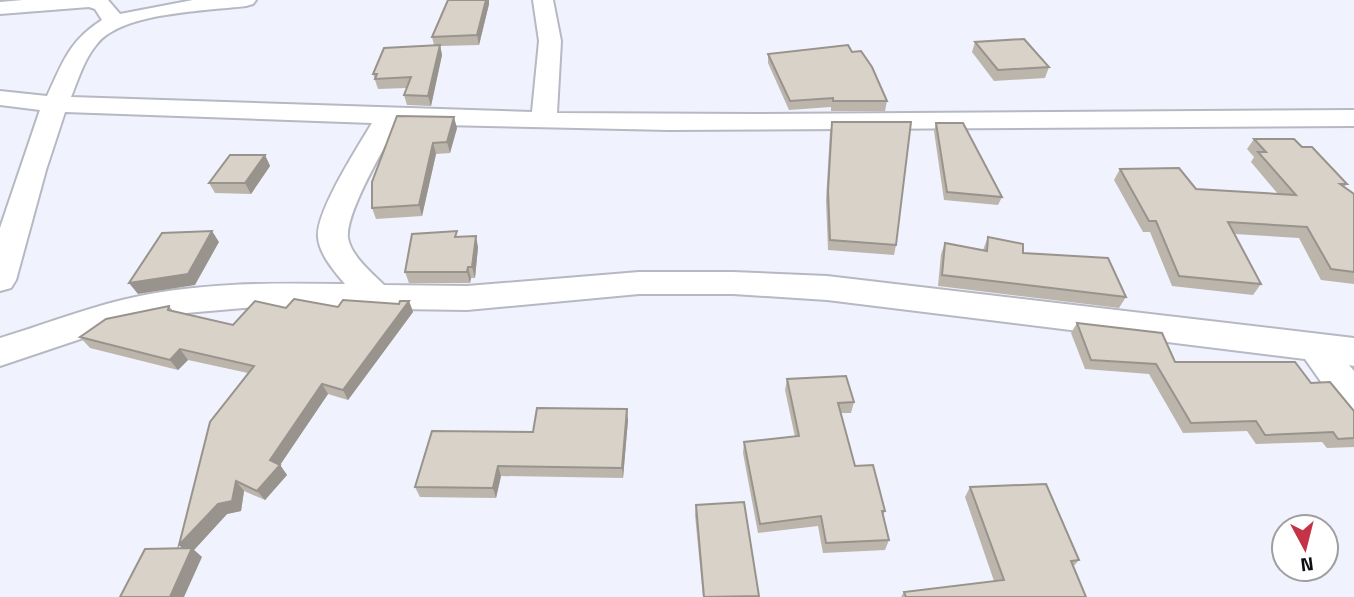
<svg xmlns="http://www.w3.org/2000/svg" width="1354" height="597" viewBox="0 0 1354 597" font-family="'Titillium Web',sans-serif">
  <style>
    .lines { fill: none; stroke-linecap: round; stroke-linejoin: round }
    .street-casing { stroke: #b6b8c2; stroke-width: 4 }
    .street { fill: #fff; fill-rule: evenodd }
    .wall { fill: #bbb5ac }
    .shaded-wall { fill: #98938c }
    .building { fill: #d9d2c8; stroke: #98938c; stroke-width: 2 }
  </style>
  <rect width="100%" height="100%" fill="#f0f2fd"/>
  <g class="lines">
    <g class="street-casing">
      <path id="street" d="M23,0H108L120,14L193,0H256L253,4L246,6C207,11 122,12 97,44C84,59 78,80 71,97L532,112L539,41L533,0H553L561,41L557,113L755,114L1354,110V126L669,130L397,124C385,147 345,213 348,238C351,256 372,273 384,285L467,286L639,272H733L827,276L1354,338V366L1349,365L1354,371V414L1341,410L1305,359L827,300L733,294H639L467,310L255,307L186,313L125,324L0,366V338C40,326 81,310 122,300C195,282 271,283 345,284C335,272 319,254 318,237C316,211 358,147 372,123L65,112L46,170L16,280L11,288L0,291V228L40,110L0,105V91L47,96C63,62 69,41 102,20L95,9L89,7L0,14V2Z"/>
    </g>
    <use href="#street" class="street"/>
  </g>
  <g class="wall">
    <path d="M489,4L479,45L440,46L442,55L431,106L407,105L404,95L407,88L378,89L373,74L434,45L432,37Z"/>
    <path d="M975,42L1049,67L1045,78L994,81L972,52Z"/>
    <path d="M852,52L887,101L885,111H831V107L789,110L768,63V54Z"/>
    <path d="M832,122L896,245L894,255L828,250L826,200L830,132Z"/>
    <path d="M936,123L1002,197L998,205L944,200L934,131Z"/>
    <path d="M457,128L450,153L436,154L422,216L376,219L372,208V182Z"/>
    <path d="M1254,139L1302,147L1347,184L1344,187L1354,194V284L1321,280L1299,238L1234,234L1261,284L1253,295L1172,286L1150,232H1143L1114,180L1120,169L1196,189L1278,194L1251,162L1254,157L1247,149Z"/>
    <path d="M265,155L270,166L251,194L215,193L209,183Z"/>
    <path d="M459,237L478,247L475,278H471L470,283H409L405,272Z"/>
    <path d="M988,237L1023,253L1126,297L1119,308L938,286L941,254L945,243L983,250Z"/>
    <path d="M409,301L413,312L348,400L328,394L280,465L287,475L265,500L244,491L241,511L227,514L194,550L202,557L182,548L248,373L188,360L178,370L90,348L80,337L169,306L173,311L233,325L286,308L399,304Z"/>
    <path d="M1077,323L1175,362L1311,383L1354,411V447L1327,448L1322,442L1256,444L1247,431L1183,433L1149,374L1085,369L1071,333Z"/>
    <path d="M787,379L854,402L851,413H841L855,466L885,511L883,516L889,540L885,550L823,553L818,526L758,533L743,453L744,442L795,437L785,390Z"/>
    <path d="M628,420L623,478L501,476L496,498L420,497L415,487L533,432Z"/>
    <path d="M970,487L1079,560L1073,567L1086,597H901L904,592L994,581L965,497Z"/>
    <path d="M696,505L759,596V597H703L695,515Z"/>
  </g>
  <g class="shaded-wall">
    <path d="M486,0H489V4L479,45L477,35Z"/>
    <path d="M440,45L442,55L431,106L428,96Z"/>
    <path d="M454,117L457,128L450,153L447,142Z"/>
    <path d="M433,143L436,154L422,216L419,205Z"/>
    <path d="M265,155L270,166L251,194L245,183Z"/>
    <path d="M212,231L219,242L195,285L138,294L129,283Z"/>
    <path d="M476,236L478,247L475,278L472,267Z"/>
    <path d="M468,267L471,278L470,283L467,272Z"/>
    <path d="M409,301L413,312L348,400L343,390Z"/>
    <path d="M180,349L188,360L178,370L170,360Z"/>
    <path d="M322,384L328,394L280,465L287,475L265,500L257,491L270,460Z"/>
    <path d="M627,409L628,420L623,478L622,468Z"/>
    <path d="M498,466L501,476L496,498L493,488Z"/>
    <path d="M236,481L244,491L241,511L227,514L194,550L202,557L184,597H170L189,555L179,545Z"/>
  </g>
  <g class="building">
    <path d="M448,0H486L477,35L432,37Z"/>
    <path d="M1024,39L1049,67L998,70L975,42Z"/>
    <path d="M440,45L428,96L404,95L411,77L375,79L377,74H373L384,48Z"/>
    <path d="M848,45L852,52L861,51L872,67L887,101H833V98L790,101L768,54Z"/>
    <path d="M397,116L454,117L447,142L433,143L419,205L372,208V182Z"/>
    <path d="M832,122H911L896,245L830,240L828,191Z"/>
    <path d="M936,123H963L1002,197L947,192Z"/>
    <path d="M1254,139H1294L1302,147H1312L1347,184H1340L1354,194V272L1331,269L1307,227L1228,222L1261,284L1179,276L1156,221H1149L1120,169L1179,168L1196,189L1296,195L1258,152H1266Z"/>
    <path d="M230,155H265L245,183H209Z"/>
    <path d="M212,231L188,274L129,283L162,233Z"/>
    <path d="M457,231L455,237L476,236L472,267H468L467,272H405L412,234Z"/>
    <path d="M988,237L1023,244V253L1108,258L1126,297L942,275L945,243L987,251Z"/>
    <path d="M294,299L338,307L343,300L399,304L400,301H409L343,390L322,384L270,460L280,465L257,491L236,481L232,501L218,504L179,545L210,422L254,366L180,349L170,360L80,337L106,319L169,306L168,310L233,325L255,301L286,308Z"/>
    <path d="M1077,323L1162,333L1175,362H1295L1311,383L1330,382L1354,411V438L1338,439L1333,432L1265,435L1256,421L1191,423L1156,364L1091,360Z"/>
    <path d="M846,376L854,402L838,403L855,466L873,465L885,511H882L889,540L826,543L821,516L760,524L744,442L799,436L787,379Z"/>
    <path d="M537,408L627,409L622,468L498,466L493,488L415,487L432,431L533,432Z"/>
    <path d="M1046,484L1079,560L1071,561L1086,597H906L904,592L1004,580L970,487Z"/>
    <path d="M744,502L759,596L704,597L696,505Z"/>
    <path d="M192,548L170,597H120L145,549Z"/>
  </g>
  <g transform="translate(1305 548) rotate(173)"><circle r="33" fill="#ffffff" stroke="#9f9fa1" stroke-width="2"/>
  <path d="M0-5L12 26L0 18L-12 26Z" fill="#c43446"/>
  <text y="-10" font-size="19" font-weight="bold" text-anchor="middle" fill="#0e0f13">N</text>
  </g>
</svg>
